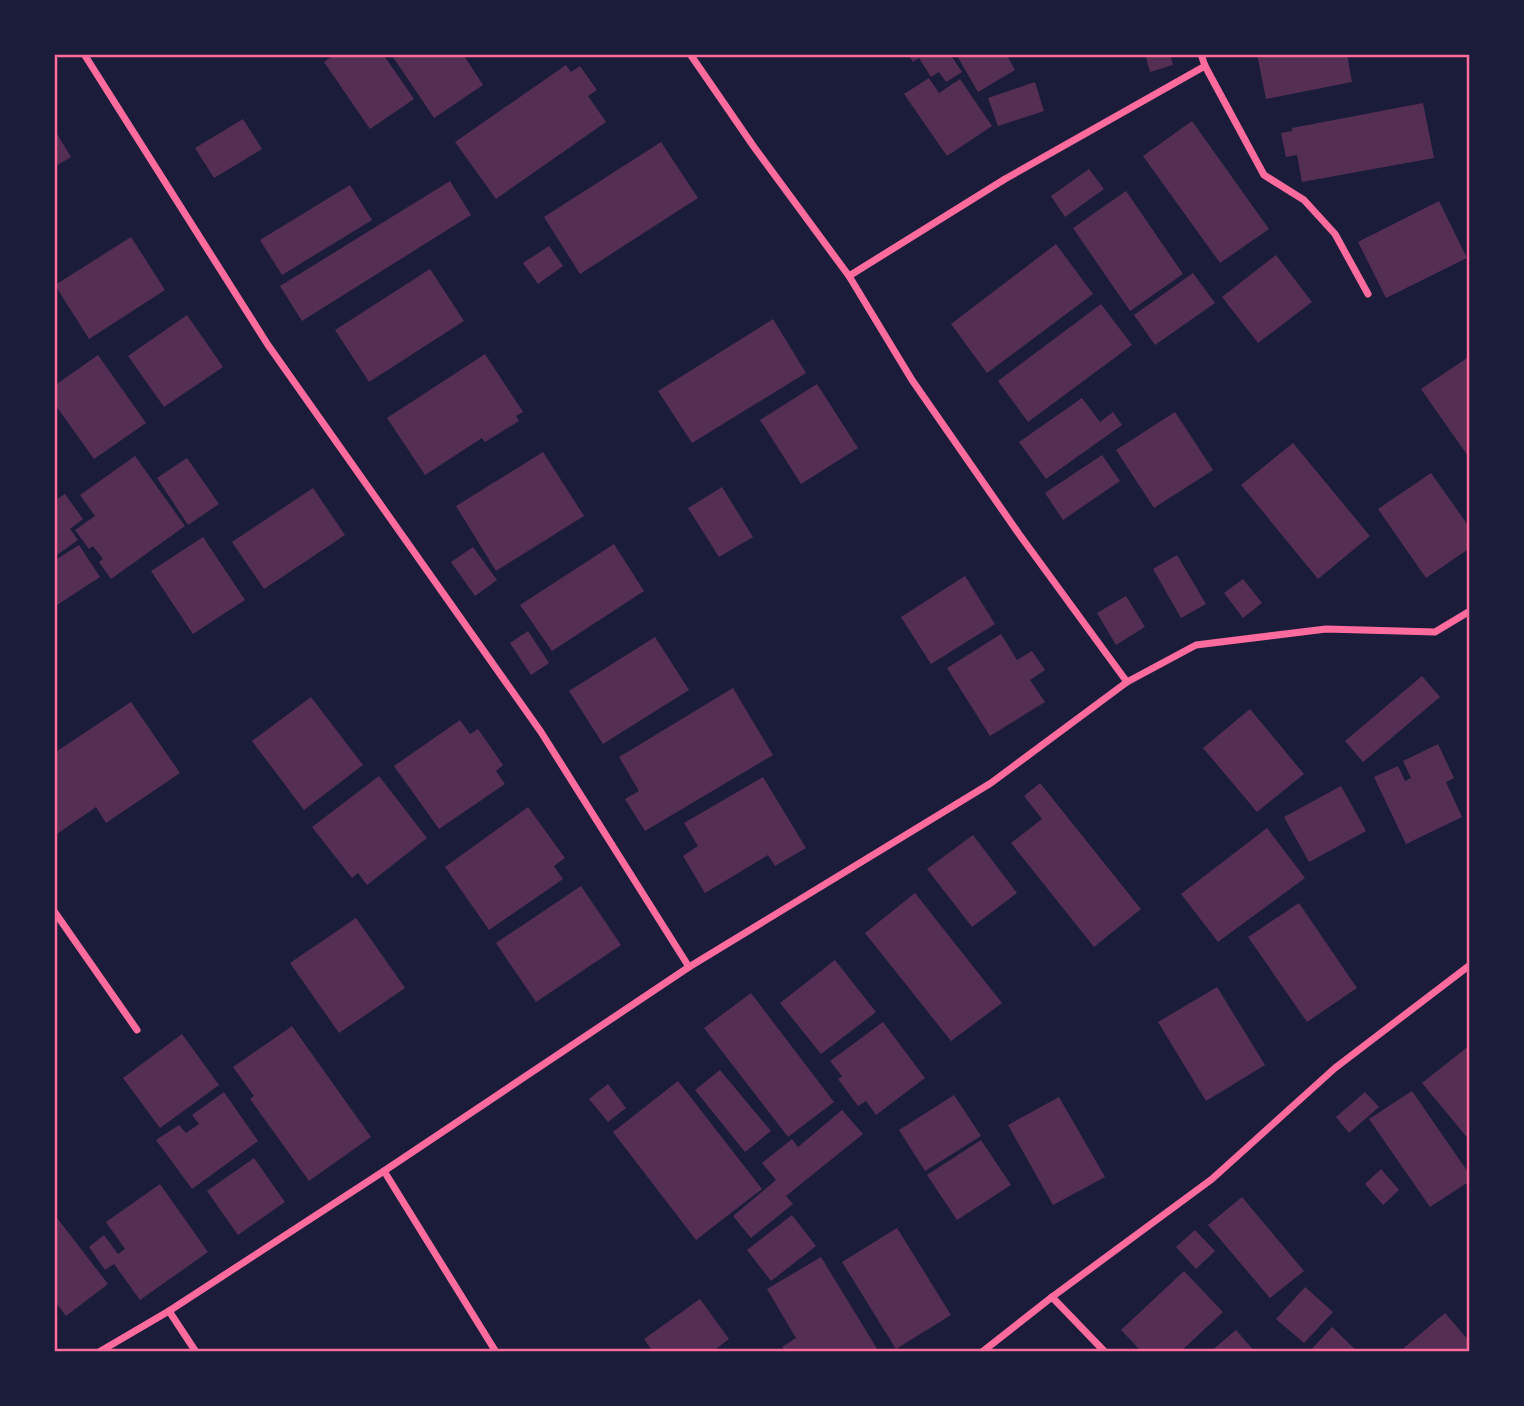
<svg xmlns="http://www.w3.org/2000/svg" width="1524" height="1406" viewBox="0 0 1524 1406" font-family="Raleway,sans-serif">
  <style>
    .building { fill: #542f53 }
    .lines { fill: none; stroke-linecap: round; stroke-linejoin: round }
    .minor { stroke: #ff6b9d; stroke-width: 7 }
    .neatline { fill: none; stroke: #ff6b9d; stroke-width: 2.5 }
  </style>
  <rect width="100%" height="100%" fill="#1b1b3a"/>
  <g class="building">
    <path d="M335,54H383L414,99L370,129L324,62Z"/>
    <path d="M391,54H463L483,85L434,118Z"/>
    <path d="M908,54H950L962,72L946,82L939,72L931,77L919,58L913,62Z"/>
    <path d="M956,54H1006L1015,70L978,92Z"/>
    <path d="M1145,54H1170L1173,65L1150,72Z"/>
    <path d="M1257,54H1347L1352,82L1266,99Z"/>
    <path d="M566,65L571,72L580,66L597,90L588,96L606,122L496,199L455,142Z"/>
    <path d="M929,78L939,93L960,79L992,126L947,156L904,94Z"/>
    <path d="M1035,82L1044,111L998,126L988,98Z"/>
    <path d="M1423,103L1434,158L1302,182L1297,155L1286,157L1281,133L1292,131V128Z"/>
    <path d="M243,119L262,149L214,178L195,148Z"/>
    <path d="M1192,121L1269,229L1220,263L1143,156Z"/>
    <path d="M54,129L71,157L54,167Z"/>
    <path d="M661,142L698,198L580,274L544,217Z"/>
    <path d="M1089,169L1104,189L1065,217L1051,196Z"/>
    <path d="M450,181L471,215L302,321L280,286Z"/>
    <path d="M350,185L372,220L282,275L260,240Z"/>
    <path d="M1126,191L1183,274L1130,311L1073,228Z"/>
    <path d="M1439,201L1467,258L1386,298L1358,242Z"/>
    <path d="M131,237L165,290L89,339L55,285Z"/>
    <path d="M1056,244L1093,294L987,373L951,324Z"/>
    <path d="M549,246L563,266L538,284L523,263Z"/>
    <path d="M1276,255L1312,302L1258,343L1222,297Z"/>
    <path d="M430,269L464,321L369,382L335,330Z"/>
    <path d="M1193,273L1215,303L1155,345L1134,315Z"/>
    <path d="M1101,304L1132,345L1028,422L998,381Z"/>
    <path d="M187,315L223,367L164,407L128,356Z"/>
    <path d="M773,319L806,373L692,443L658,391Z"/>
    <path d="M485,354L523,412L516,416L519,421L485,442L482,438L425,475L387,418Z"/>
    <path d="M98,355L146,423L94,459L54,403V386Z"/>
    <path d="M1467,358L1470,363V459L1421,389Z"/>
    <path d="M817,384L858,448L801,484L760,420Z"/>
    <path d="M1082,398L1100,422L1113,412L1122,425L1046,479L1019,442Z"/>
    <path d="M1175,412L1213,470L1154,508L1116,450Z"/>
    <path d="M1293,443L1370,536L1318,579L1241,485Z"/>
    <path d="M543,452L584,516L496,571L456,506Z"/>
    <path d="M1102,455L1120,481L1063,520L1045,493Z"/>
    <path d="M135,456L185,526L111,579L99,562L103,559L93,546L89,549L75,530L95,516L80,495Z"/>
    <path d="M187,458L219,504L188,525L157,478Z"/>
    <path d="M1431,473L1470,528V548L1426,578L1378,509Z"/>
    <path d="M722,487L753,537L719,557L688,508Z"/>
    <path d="M313,488L345,535L264,589L232,542Z"/>
    <path d="M65,494L83,519L70,529L78,540L54,557V501Z"/>
    <path d="M203,537L245,600L193,634L151,571Z"/>
    <path d="M614,544L644,591L552,651L520,605Z"/>
    <path d="M79,545L100,577L54,607V561Z"/>
    <path d="M473,547L497,580L475,596L451,562Z"/>
    <path d="M1177,555L1206,604L1181,618L1153,569Z"/>
    <path d="M965,576L995,624L931,664L901,617Z"/>
    <path d="M1243,579L1262,603L1243,618L1224,593Z"/>
    <path d="M1126,596L1145,627L1116,645L1097,613Z"/>
    <path d="M528,631L549,663L531,675L510,643Z"/>
    <path d="M1001,634L1017,660L1032,651L1045,670L1030,680L1045,702L990,736L947,668Z"/>
    <path d="M655,637L689,690L603,744L569,691Z"/>
    <path d="M1422,676L1440,697L1363,762L1345,741Z"/>
    <path d="M733,688L773,755L645,831L625,799L639,791L619,757Z"/>
    <path d="M311,697L363,765L304,810L252,741Z"/>
    <path d="M131,702L180,773L106,823L96,807L54,836V753Z"/>
    <path d="M1250,709L1304,774L1257,812L1203,748Z"/>
    <path d="M460,720L470,734L478,729L503,765L496,771L505,784L439,829L394,766Z"/>
    <path d="M1438,744L1454,778L1446,782L1462,817L1406,844L1374,777L1398,766L1405,781L1411,778L1403,761Z"/>
    <path d="M379,776L427,838L367,885L358,873L352,878L312,827Z"/>
    <path d="M763,777L806,848L775,866L768,855L705,893L683,856L698,846L684,823Z"/>
    <path d="M1040,783L1141,909L1094,947L1011,843L1042,819L1024,796Z"/>
    <path d="M1341,786L1366,831L1309,862L1284,817Z"/>
    <path d="M528,807L565,858L554,866L563,879L489,930L445,867Z"/>
    <path d="M1267,828L1305,878L1218,942L1181,894Z"/>
    <path d="M973,835L1017,893L972,927L927,869Z"/>
    <path d="M581,886L621,945L536,1002L496,943Z"/>
    <path d="M915,893L1002,1003L951,1041L865,933Z"/>
    <path d="M1299,903L1357,988L1307,1022L1248,937Z"/>
    <path d="M356,918L405,988L339,1033L290,963Z"/>
    <path d="M835,960L876,1012L821,1054L780,1003Z"/>
    <path d="M1217,987L1265,1065L1206,1101L1158,1022Z"/>
    <path d="M751,993L834,1102L788,1137L704,1028Z"/>
    <path d="M883,1022L925,1078L876,1115L866,1101L858,1106L838,1079L842,1076L830,1061Z"/>
    <path d="M292,1026L371,1137L309,1181L250,1099L254,1096L233,1067Z"/>
    <path d="M182,1034L219,1085L160,1128L123,1078Z"/>
    <path d="M1470,1045V1141L1422,1083Z"/>
    <path d="M720,1070L771,1131L745,1152L695,1090Z"/>
    <path d="M678,1081L762,1189L696,1240L613,1132Z"/>
    <path d="M608,1084L626,1108L608,1122L589,1099Z"/>
    <path d="M1412,1091L1470,1175V1181L1430,1207L1369,1119Z"/>
    <path d="M224,1092L258,1141L192,1189L156,1140L179,1125L186,1133L199,1124L192,1115Z"/>
    <path d="M1365,1092L1379,1107L1349,1133L1336,1117Z"/>
    <path d="M954,1095L981,1136L925,1171L899,1130Z"/>
    <path d="M1059,1097L1105,1177L1053,1205L1008,1125Z"/>
    <path d="M842,1110L863,1134L786,1196L793,1204L751,1238L733,1216L776,1180L762,1163L792,1139L798,1147Z"/>
    <path d="M981,1140L1011,1185L957,1220L927,1175Z"/>
    <path d="M254,1158L285,1202L238,1235L207,1191Z"/>
    <path d="M1381,1169L1399,1190L1383,1205L1365,1184Z"/>
    <path d="M160,1184L208,1252L140,1300L114,1264L105,1270L89,1247L104,1235L118,1254L125,1249L106,1222Z"/>
    <path d="M1242,1197L1304,1271L1270,1298L1208,1225Z"/>
    <path d="M54,1214L108,1284L66,1316L54,1300Z"/>
    <path d="M792,1215L816,1246L771,1281L747,1250Z"/>
    <path d="M897,1228L951,1315L896,1349L842,1262Z"/>
    <path d="M1195,1230L1215,1251L1196,1269L1176,1247Z"/>
    <path d="M821,1257L879,1352H785L782,1347L796,1338L767,1289Z"/>
    <path d="M1184,1271L1223,1312L1180,1352H1142L1121,1330Z"/>
    <path d="M1305,1287L1333,1312L1304,1343L1276,1319Z"/>
    <path d="M700,1299L729,1339L712,1352H653L644,1339Z"/>
    <path d="M1445,1313L1470,1342V1352H1399Z"/>
    <path d="M1332,1327L1358,1352H1309Z"/>
    <path d="M1236,1330L1255,1352H1210Z"/>
  </g>
  <g class="lines">
    <g class="minor">
      <path d="M84,54L268,345L541,732L689,967"/>
      <path d="M690,54L754,147L849,276L912,380L1019,534L1127,682"/>
      <path d="M1201,54L1205,66L1264,175L1304,200L1335,234L1368,294"/>
      <path d="M849,276L1005,179L1205,66"/>
      <path d="M54,911L137,1030"/>
      <path d="M384,1171L496,1352"/>
      <path d="M1052,1297L1105,1352"/>
      <path d="M169,1311L196,1352"/>
      <path d="M99,1352L169,1311L384,1171L689,967L991,783L1127,682L1196,645L1326,629L1435,632L1470,611"/>
      <path d="M982,1352L1052,1297L1212,1179L1335,1068L1470,965"/>
    </g>
  </g>
  <rect width="1524" height="1406" fill="none" stroke="#1b1b3a" stroke-width="112"/>
  <rect x="56" y="56" width="1412" height="1294" class="neatline"/>
</svg>
